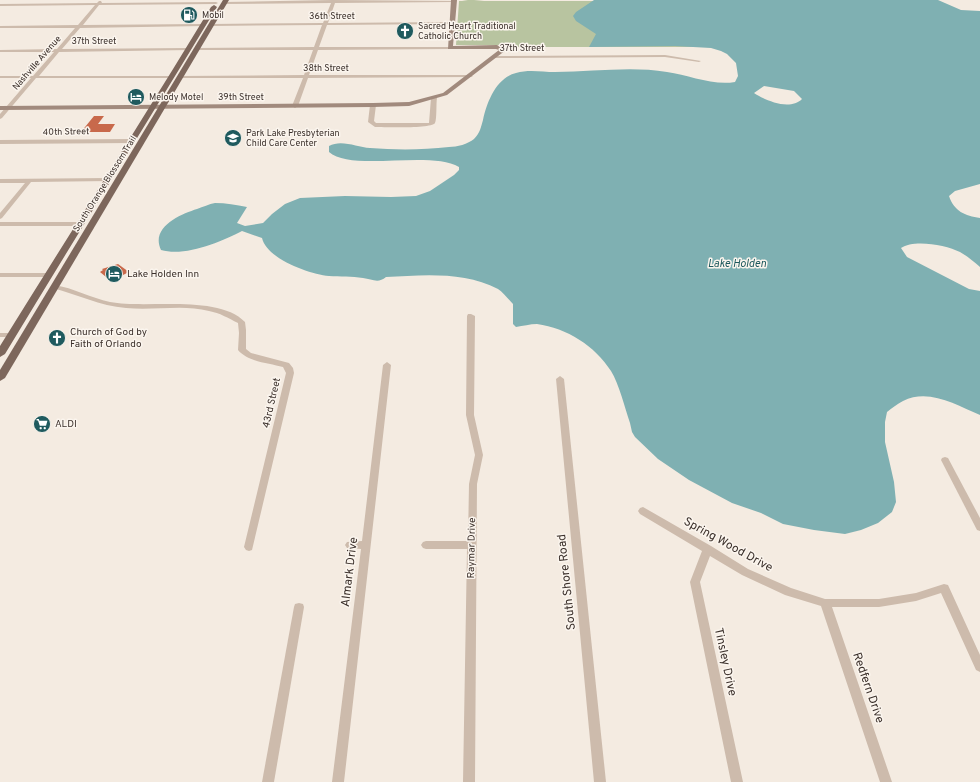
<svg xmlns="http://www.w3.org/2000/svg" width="980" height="782" viewBox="0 0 980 782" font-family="Overpass,sans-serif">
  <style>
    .green { fill: #b8c4a0 }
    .water { fill: #7fb0b2; fill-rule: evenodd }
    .building { fill: #c8694b }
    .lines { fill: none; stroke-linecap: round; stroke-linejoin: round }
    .street { fill: #cdbbac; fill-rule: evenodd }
    .secondary { fill: #a18a7d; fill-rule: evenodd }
    .primary { fill: #7d675c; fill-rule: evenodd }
    .labels { text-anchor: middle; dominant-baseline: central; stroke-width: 3; stroke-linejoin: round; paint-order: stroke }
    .far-poi-label { font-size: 9px; fill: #3b302b; stroke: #fbf5ee; text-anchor: start }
    .far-street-label { font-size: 9px; fill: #3b302b; stroke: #fbf5ee }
    .poi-label { font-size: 10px; fill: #3b302b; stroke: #fbf5ee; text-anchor: start }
    .street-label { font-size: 10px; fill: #3b302b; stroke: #fbf5ee }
    .water-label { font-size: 11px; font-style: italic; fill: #1f5a5e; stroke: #fbf5ee }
    .near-street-label { font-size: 12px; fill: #3b302b; stroke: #fbf5ee }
  </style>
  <rect width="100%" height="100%" fill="#f4ebe1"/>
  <path class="green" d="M462,0H484L474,1H685L707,47H513L512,45H456L459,1H468Z"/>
  <path class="water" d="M594,0H938L961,10L980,11V184L955,191L949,196C954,211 965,216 980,218V267C973,261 967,256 960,252C946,245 914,239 901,248L907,257L969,289L980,291V415C956,405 929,388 903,401C897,404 892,408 887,412L885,422V442L894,482L896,502L892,512L878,523L861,530L845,534L814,530L783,524L761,513L732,503L689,480L658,459L635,437L632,432L630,423C625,408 619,384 611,371C595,346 567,328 537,324C530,324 523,326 516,327L513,324V304C508,299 503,292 498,289C464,271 422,275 386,277C378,284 372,279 363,278C352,276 340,277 329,276C309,274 267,259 262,238L242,231C221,242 185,257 161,250C150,227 181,214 197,209C203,207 209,204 215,203C226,203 236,205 247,207L237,223L245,226L263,223L272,214L285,204L300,198L345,196L391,197L416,196L430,191L454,175L459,170V167C430,150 351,172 329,152V146C341,139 357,147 370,148C395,150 423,150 449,147C457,147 468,144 474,139C480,133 481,127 483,120C487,102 496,78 516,73C529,69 542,72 555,72C593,72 630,66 667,72C689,75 713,86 735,82L738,76L736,63L727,54L721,51L711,48L675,46L589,47L596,34L576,21L573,16L576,12ZM764,86L794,91L802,99C790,111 766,101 754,93Z"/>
  <g class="building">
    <path d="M94,116H104L98,124H115L110,132H81Z"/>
    <path d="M118,264L129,272L111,281L100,272L103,270L102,269Z"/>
  </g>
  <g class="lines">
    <g class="street">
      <path d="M332,0L456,1L454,2L335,3L328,23L452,22L454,23L452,24L327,25L319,47H450L452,48L450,49L318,50L309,75H471L473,76L471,77L308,78L298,106L295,108L292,106L303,78H181L179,77L181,76L304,75L313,50H197L195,49L197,48L314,47L322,25L212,26L210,25L212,24L323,23L331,3L224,4L222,3L224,2Z"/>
      <path d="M99,1H101L102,3L216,2L218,3L216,4L99,5L83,25L203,24L205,25L203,26L80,28L62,49L189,48L191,49L189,50L59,52L39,76H172L174,77L172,78H36L2,118L0,119V114L31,78H0V76H33L54,52H0V50L57,49L75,28H0V26L78,25L95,5L0,6V4L97,3Z"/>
      <path d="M665,55L701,61L699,62L665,57L495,58L493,57L495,56Z"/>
      <path d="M434,96L437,98C436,103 437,119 435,123C431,129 384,127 375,127L368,122L370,105L373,103L376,105L374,121L376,123H429L431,98Z"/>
      <path d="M0,140L133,139L136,141L133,143L0,144Z"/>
      <path d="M108,178L111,180L110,181L31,182L2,218L0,219V213L25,183H0V179Z"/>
      <path d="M0,222H79L82,224L79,226H0Z"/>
      <path d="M0,273H48L51,275L48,277H0Z"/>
      <path d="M54,285C74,288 91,298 110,302C146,309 218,294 245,322L246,330V349L251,353L289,363L293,368L294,373L252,550L249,551L246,550L244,547L286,373L283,367C269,363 248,362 238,350L239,333L238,323C228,318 220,313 209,311C182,304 154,311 126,308C100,306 77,294 52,288L51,287Z"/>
      <path d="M468,314H471L475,316L474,415L483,455L477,484L475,782H463L467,549H426L423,548L421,545L423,542L426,541H468L469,484L475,455L466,415L467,316Z"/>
      <path d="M0,333H12L16,335L12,337H0Z"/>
      <path d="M387,362L391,365L344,782H332L361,549L347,548L345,545L347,542L362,541L383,365Z"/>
      <path d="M560,376L564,379L606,782H594L556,379Z"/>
      <path d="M945,457L948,458L980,518V531L977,530L941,460L942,458Z"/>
      <path d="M643,507L711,546L748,569L791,588L825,599H879L916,593L944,584L948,585L980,655V672L976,670L941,593L916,601L879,607H832L892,782H880L821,606L785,595L742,575L710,556L700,582L743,782H731L690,582L702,551L640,514L638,511L640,508Z"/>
      <path d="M299,603L303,604L304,607L274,782H262L294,607L295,604Z"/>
    </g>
    <path class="secondary" d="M451,0H457L453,46L497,45L506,50L447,95L409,106L373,107L0,110V106L373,103L409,102L443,93L499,50L496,49H448Z"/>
    <g class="primary">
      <path d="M223,0H229L5,378L0,381V370Z"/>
      <path d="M214,5L217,7C147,123 75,238 5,354L0,357V346C70,233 142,121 211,7Z"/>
    </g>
  </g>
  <defs>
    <g id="fuel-disc" transform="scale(0.9)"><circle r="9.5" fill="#1f5a5e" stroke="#fbf5ee"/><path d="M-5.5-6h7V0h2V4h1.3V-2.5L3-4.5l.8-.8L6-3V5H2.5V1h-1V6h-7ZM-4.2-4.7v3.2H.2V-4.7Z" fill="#fff"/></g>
    <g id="church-disc" transform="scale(0.9)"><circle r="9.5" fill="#1f5a5e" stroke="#fbf5ee"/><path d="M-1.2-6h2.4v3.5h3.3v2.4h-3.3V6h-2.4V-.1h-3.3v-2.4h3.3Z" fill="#fff"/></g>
    <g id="hotel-disc" transform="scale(0.9)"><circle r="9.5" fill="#1f5a5e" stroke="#fbf5ee"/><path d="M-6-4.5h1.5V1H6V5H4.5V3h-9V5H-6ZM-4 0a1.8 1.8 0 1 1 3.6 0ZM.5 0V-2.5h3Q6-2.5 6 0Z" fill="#fff"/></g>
    <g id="school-disc" transform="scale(0.9)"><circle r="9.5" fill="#1f5a5e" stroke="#fbf5ee"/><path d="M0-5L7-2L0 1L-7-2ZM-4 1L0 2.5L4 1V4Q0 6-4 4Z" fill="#fff"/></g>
    <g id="supermarket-disc" transform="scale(0.9)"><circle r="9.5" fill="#1f5a5e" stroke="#fbf5ee"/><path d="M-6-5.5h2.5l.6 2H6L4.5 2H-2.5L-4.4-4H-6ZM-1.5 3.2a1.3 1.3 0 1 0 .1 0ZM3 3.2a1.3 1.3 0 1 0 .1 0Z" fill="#fff"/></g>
  </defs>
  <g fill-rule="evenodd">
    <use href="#fuel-disc" x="189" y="15"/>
    <use href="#church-disc" x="405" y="31"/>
    <use href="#hotel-disc" x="136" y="97"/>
    <use href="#school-disc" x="233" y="138"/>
    <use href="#hotel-disc" x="114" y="274"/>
    <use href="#church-disc" x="57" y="338"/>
    <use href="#supermarket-disc" x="42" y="424"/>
  </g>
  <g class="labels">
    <g class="far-poi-label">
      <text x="202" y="15">Mobil</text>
      <text x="418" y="26">Sacred Heart Traditional<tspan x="418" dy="10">Catholic Church</tspan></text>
      <text x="149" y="97">Melody Motel</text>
      <text x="246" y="133">Park Lake Presbyterian<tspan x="246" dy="10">Child Care Center</tspan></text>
    </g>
    <g class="far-street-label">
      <text x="332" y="16">36th Street</text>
      <text x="94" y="41">37th Street</text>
      <text x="522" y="48">37th Street</text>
      <text transform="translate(37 63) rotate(-49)">Nashville Avenue</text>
      <text x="326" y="68">38th Street</text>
      <text x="241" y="97">39th Street</text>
      <text transform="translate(66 132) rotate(-1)">40th Street</text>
      <text transform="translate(105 184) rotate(-58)">South Orange Blossom Trail</text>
    </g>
    <g class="poi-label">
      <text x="127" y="274">Lake Holden Inn</text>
      <text x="70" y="332">Church of God by<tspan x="70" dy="12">Faith of Orlando</tspan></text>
      <text x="55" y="424">ALDI</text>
    </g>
    <g class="street-label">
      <text transform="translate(272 403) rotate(-77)">43rd Street</text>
      <text transform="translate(472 548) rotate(-89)">Raymar Drive</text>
    </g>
    <g class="water-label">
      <text x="737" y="264">Lake Holden</text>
    </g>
    <g class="near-street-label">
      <text transform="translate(728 545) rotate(29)">Spring Wood Drive</text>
      <text transform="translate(350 572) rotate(-83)">Almark Drive</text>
      <text transform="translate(567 582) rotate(-96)">South Shore Road</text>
      <text transform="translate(725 662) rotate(78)">Tinsley Drive</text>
      <text transform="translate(868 688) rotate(71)">Redfern Drive</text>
    </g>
  </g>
</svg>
